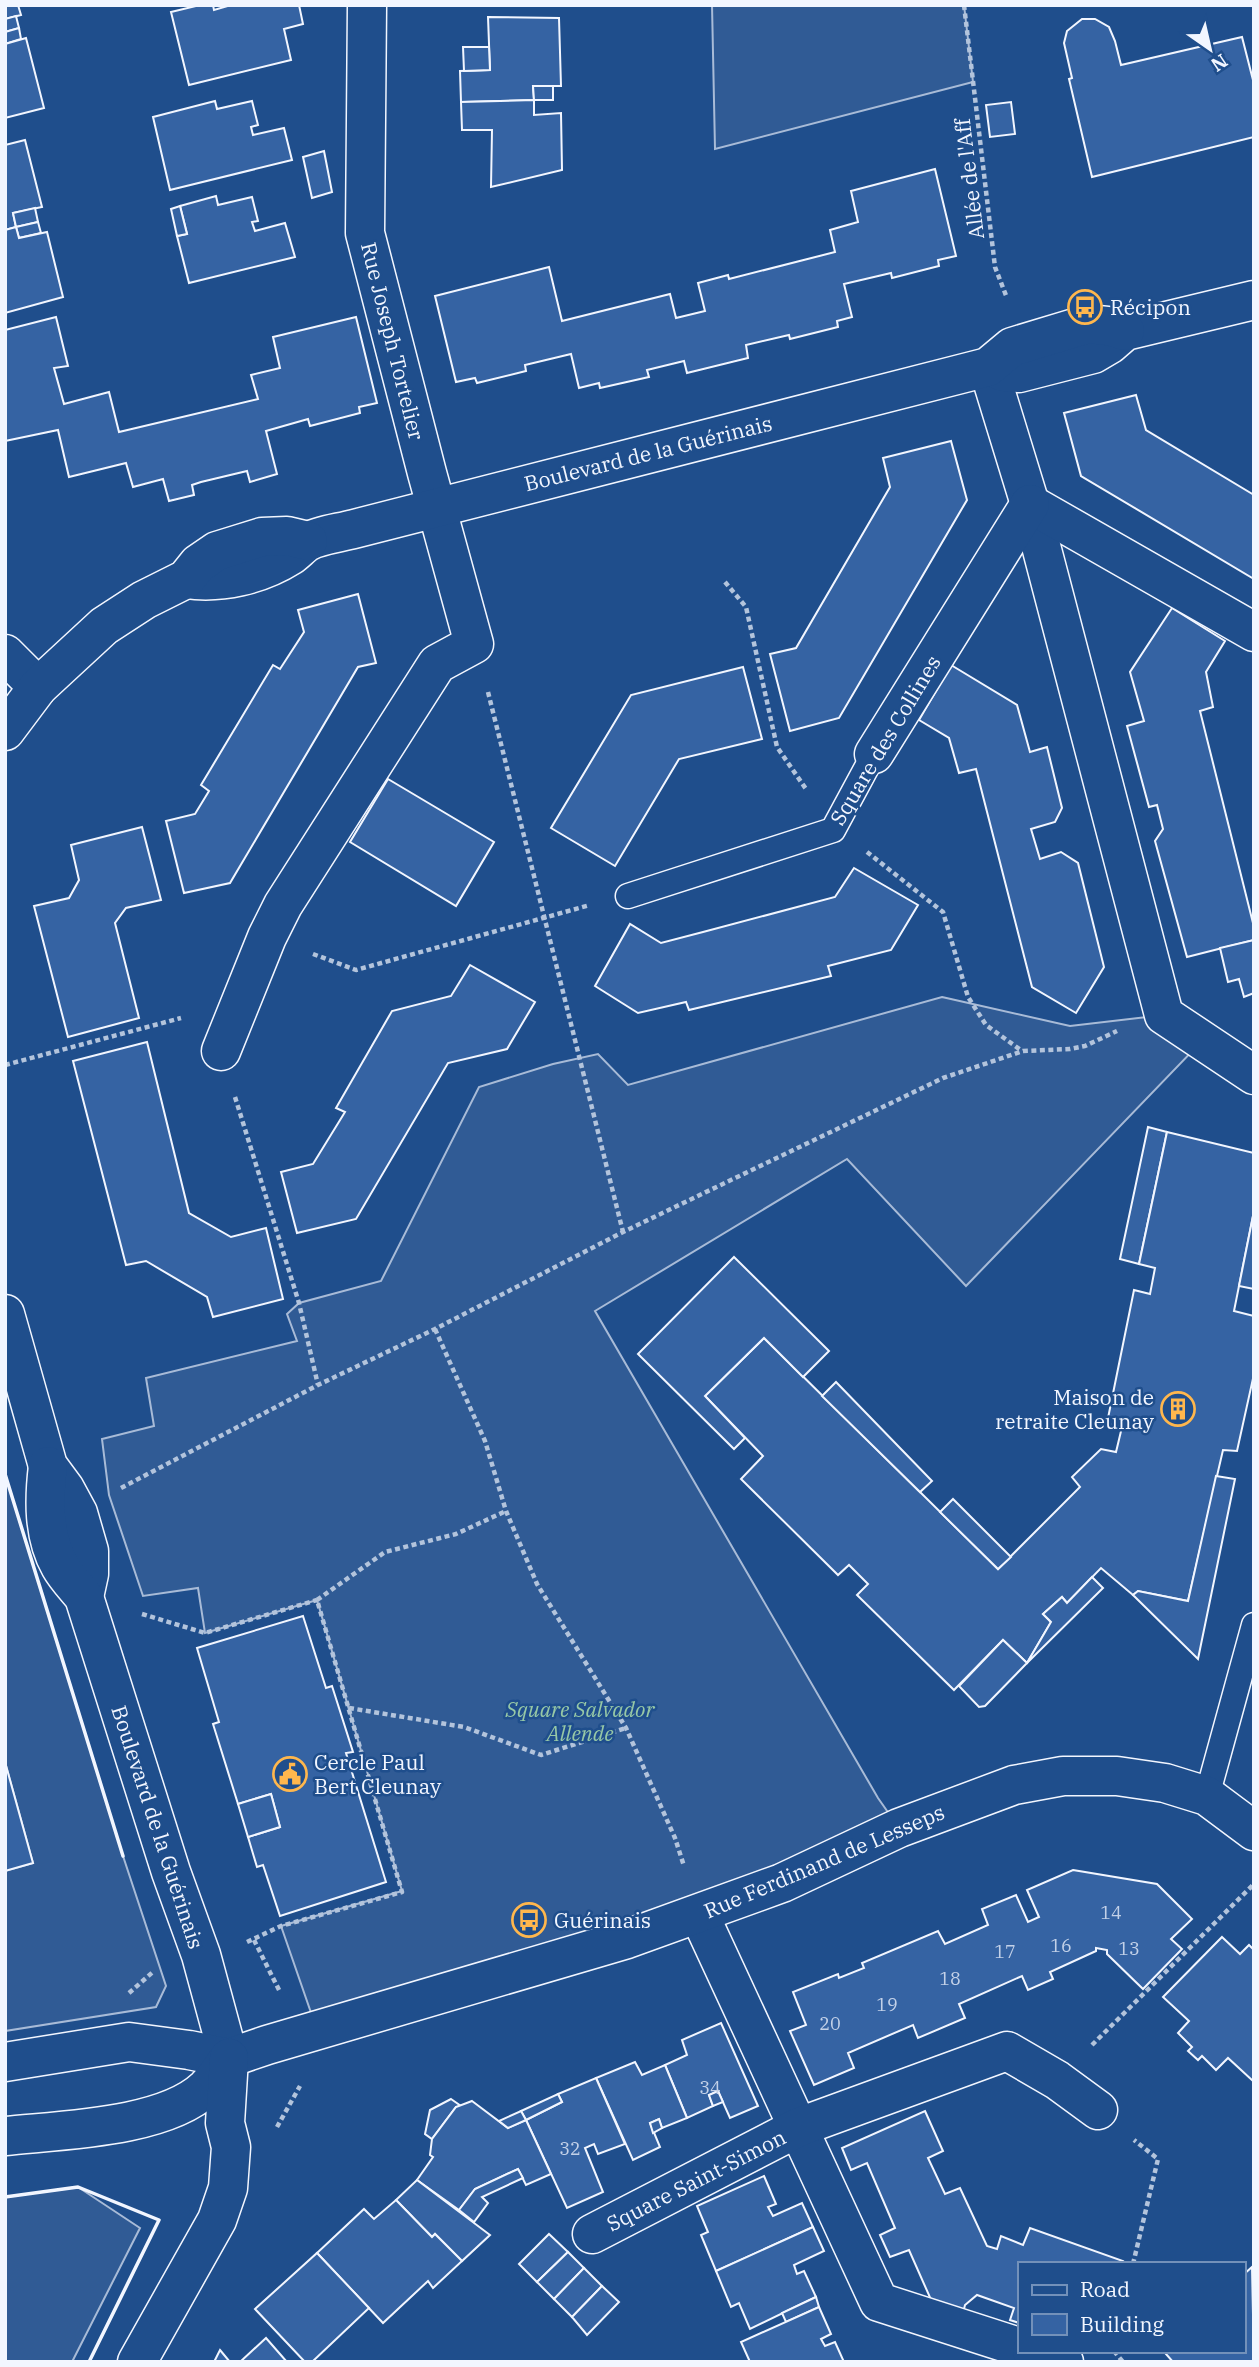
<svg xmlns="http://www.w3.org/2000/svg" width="1259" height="2367" viewBox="0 0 1259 2367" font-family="'IBM Plex Serif',serif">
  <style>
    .built { fill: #305b95; stroke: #a8bbd7; stroke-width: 2 }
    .building { fill: #3563a3; stroke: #f2f6ff; stroke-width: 2 }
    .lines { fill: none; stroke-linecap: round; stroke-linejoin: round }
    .service-casing { stroke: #f2f6ff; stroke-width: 27 }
    .minor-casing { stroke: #f2f6ff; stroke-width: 41 }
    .tertiary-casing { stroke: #f2f6ff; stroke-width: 41 }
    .secondary-casing { stroke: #f2f6ff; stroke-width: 41 }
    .path { stroke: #b3c4dc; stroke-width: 4.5; stroke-dasharray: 5 3.5; stroke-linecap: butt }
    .service { stroke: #1f4e8c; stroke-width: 24 }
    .minor { stroke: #1f4e8c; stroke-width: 38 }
    .tertiary { stroke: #1f4e8c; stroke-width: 38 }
    .secondary { stroke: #1f4e8c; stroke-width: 38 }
    .wall { stroke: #f2f6ff; stroke-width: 3.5 }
    .labels { text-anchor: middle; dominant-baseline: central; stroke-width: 5; stroke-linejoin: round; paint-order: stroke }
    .number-label { font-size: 18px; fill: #c3d1e8 }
    .street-label { font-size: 21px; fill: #f2f6ff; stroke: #1f4e8c }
    .poi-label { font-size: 21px; fill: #f2f6ff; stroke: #1f4e8c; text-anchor: start }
    .park-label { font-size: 21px; font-style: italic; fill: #97c8a6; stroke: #1f4e8c }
  </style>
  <rect width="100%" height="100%" fill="#1f4e8c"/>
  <g class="built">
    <path d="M712,5H964L973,82L715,149Z"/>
    <path d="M942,997L1070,1026L1164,1015L1203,1040L966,1286L847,1159L595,1311L878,1798L899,1828L317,2030L281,1926L402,1891L317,1600L205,1633L198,1588L143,1596L109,1495L102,1439L154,1426L146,1378L297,1341L287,1314L299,1303L381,1281L479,1087L553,1064L598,1054L628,1085Z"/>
    <path d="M5,1474L123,1856L166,1986L156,2007L5,2031V1871L33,1863L5,1762Z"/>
    <path d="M78,2187L140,2228L72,2362H5V2197Z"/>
  </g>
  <g class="building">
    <path d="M5,5H18L21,15L5,19Z"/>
    <path d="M200,5H213L214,10L231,5H299L303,24L284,29L291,60L189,85L171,12Z"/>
    <path d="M16,16L19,28L5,32V19Z"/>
    <path d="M488,17L559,18L561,86H533L534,100L461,102L460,71L490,70Z"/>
    <path d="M1082,19H1095L1109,27L1115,41L1121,65L1242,37L1254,84V137L1092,177L1069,79L1072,78L1064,43L1067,31Z"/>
    <path d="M19,28L21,39L5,44V32Z"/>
    <path d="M26,38L44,108L5,118V44Z"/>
    <path d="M463,47H489L490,70L464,71Z"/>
    <path d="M533,86H553V100H534Z"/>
    <path d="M534,100V115L561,113L562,170L491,187L492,130H462L461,102Z"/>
    <path d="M215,101L217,109L252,101L258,125L251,127L253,135L284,128L292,160L170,190L153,117Z"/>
    <path d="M1011,102L1015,134L990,137L986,105Z"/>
    <path d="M25,140L42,207L13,213L16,227L5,230V145Z"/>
    <path d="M324,151L332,192L312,198L303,157Z"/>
    <path d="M935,169L956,256L938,260L939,266L931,268L892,278L891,273L844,284L852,317L837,321L838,327L790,339L789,335L746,345L748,358L687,373L684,361L647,370L649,377L600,388L599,383L579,388L571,354L525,365L526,371L477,383L475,378L456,382L435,296L549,267L562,321L670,294L676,318L705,311L698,283L728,275L729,279L835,252L830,230L858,222L851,191Z"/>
    <path d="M216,196L218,205L252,197L258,221L252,222L255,231L285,223L295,257L189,283L177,236L187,234L180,206Z"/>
    <path d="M180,206L187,234L177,236L171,209Z"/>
    <path d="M35,208L38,222L16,227L13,213Z"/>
    <path d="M38,222L41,233L19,238L16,227Z"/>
    <path d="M16,227L19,238L47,232L63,297L5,313V230Z"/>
    <path d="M56,317L68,366L54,368L64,404L109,392L119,432L258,399L251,375L280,368L273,337L356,317L377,403L359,407L360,413L310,426L308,419L266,431L277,474L250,482L247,471L201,482L192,485L194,495L169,501L163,479L133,487L126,463L69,477L58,430L5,441V330Z"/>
    <path d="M1136,395L1146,430L1254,495V579L1081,476L1064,413Z"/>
    <path d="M951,441L967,500L839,718L790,731L770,654L796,648L890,487L883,458Z"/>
    <path d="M358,594L376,663L358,667L230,883L184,893L166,821L195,814L209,791L201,785L273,665L280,669L304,632L298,610Z"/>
    <path d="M1172,608L1225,641L1206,672L1213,707L1200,711L1254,927V940L1187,957L1155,841L1163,829L1157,805L1149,807L1127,726L1144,721L1130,672Z"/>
    <path d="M951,665L1017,705L1030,752L1047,747L1062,808L1055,822L1031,829L1040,859L1061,852L1078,863L1104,967L1076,1013L1032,987L976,769L959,773L949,738L919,720Z"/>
    <path d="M743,667L762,739L679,759L615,866L551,828L631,695Z"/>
    <path d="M388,779L494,842L456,906L350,842Z"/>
    <path d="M142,827L161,900L126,908L115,923L139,1018L68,1037L34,906L69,898L79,880L71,845Z"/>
    <path d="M854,868L918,905L891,950L828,966L831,976L689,1010L686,1002L638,1013L595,986L630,924L661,943L703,932L835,897Z"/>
    <path d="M1254,940V993L1244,997L1239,979L1228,982L1220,948Z"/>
    <path d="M470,965L535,1002L507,1049L448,1063L356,1219L297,1233L281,1172L313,1164L345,1112L336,1108L392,1011L451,996Z"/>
    <path d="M147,1042L189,1213L231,1237L266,1228L283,1299L213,1317L207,1297L146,1261L126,1265L73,1061Z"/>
    <path d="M1148,1127L1167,1132L1139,1264L1120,1259Z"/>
    <path d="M1167,1132L1254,1153V1211L1234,1311L1254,1316V1374L1237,1451L1223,1450L1188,1601L1138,1591L1133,1595L1101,1568L1067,1603L1062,1597L1043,1614L1051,1622L1027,1663L1003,1640L954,1690L857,1595L868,1584L849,1565L838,1575L741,1479L763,1456L705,1396L764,1338L998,1569L1080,1487L1072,1477L1101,1449L1116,1452L1122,1427L1107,1423L1134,1290L1150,1294L1155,1268L1139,1264Z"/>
    <path d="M1254,1211V1289L1239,1286Z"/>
    <path d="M734,1257L829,1351L803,1377L764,1338L705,1396L745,1438L734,1449L638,1354Z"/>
    <path d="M836,1382L932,1481L920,1492L822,1396Z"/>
    <path d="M1216,1476L1235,1479L1198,1659L1133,1595L1138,1591L1188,1601Z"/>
    <path d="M953,1499L1011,1557L998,1569L940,1512Z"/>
    <path d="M1092,1577L1103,1588L1027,1663L1051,1622L1043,1614L1062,1597L1067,1603Z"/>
    <path d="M303,1616L326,1688L332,1686L353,1752L346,1753L386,1882L280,1916L263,1865L257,1867L248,1837L280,1827L271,1794L238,1804L213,1724L219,1722L197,1648Z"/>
    <path d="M1003,1640L1027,1663L985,1706L979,1707L959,1686Z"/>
    <path d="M5,1762L33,1863L5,1871Z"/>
    <path d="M271,1794L280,1827L248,1837L238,1804Z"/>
    <path d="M1073,1870L1157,1884L1192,1919L1171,1939L1182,1949L1143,1989L1107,1954V1950L1096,1948V1951L1050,1972L1053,1979L1028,1990L1022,1976L959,2004L965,2018L918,2038L913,2025L848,2053L854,2068L814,2085L790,2031L806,2025L793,1992L838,1974L839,1978L864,1968L862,1963L938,1931L945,1944L988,1925L982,1909L1016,1895L1028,1922L1039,1917L1027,1890Z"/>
    <path d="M1222,1937L1240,1954L1249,1945L1254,1950L1253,2081L1228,2058L1216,2070L1202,2056L1198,2060L1188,2051L1192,2047L1178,2033L1189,2021L1163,1997Z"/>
    <path d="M721,2023L758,2106L730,2118L718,2091L709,2095L713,2106L687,2118L665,2065L687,2055L682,2040Z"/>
    <path d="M635,2062L642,2075L665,2065L687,2118L662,2128L659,2119L650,2123L660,2147L633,2160L596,2078Z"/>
    <path d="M596,2078L625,2144L598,2154L594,2144L585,2148L603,2192L567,2208L526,2120L562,2102L558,2094Z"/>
    <path d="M718,2091L723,2102L713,2106L709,2095Z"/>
    <path d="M558,2094L562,2102L526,2120L521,2111Z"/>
    <path d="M451,2099L461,2106L456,2107L432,2139L425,2134L430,2110Z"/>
    <path d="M472,2101L508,2128L526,2120L551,2174L526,2185L518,2169L475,2189L459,2210L417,2180L433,2157L430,2155L432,2139L456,2107Z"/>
    <path d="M521,2111L526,2120L508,2128L499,2121Z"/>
    <path d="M925,2111L943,2151L928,2158L945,2194L960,2188L987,2246L997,2249L1001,2236L1023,2245L1030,2228L1123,2261L1122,2264H1019V2323L1010,2320L1014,2308L977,2295L965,2305L963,2313L932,2302L909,2250L890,2257L880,2235L895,2228L867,2163L851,2170L842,2148Z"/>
    <path d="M659,2119L662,2128L653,2133L650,2123Z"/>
    <path d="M518,2169L523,2178L482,2197L488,2203L474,2222L459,2210L475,2189Z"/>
    <path d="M764,2176L776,2204L768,2207L773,2216L802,2203L813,2227L716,2271L701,2235L708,2232L697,2206Z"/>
    <path d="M417,2180L490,2235L462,2261L435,2234L432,2237L396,2200Z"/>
    <path d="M396,2200L432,2237L435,2234L462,2261L433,2288L428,2281L383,2323L317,2253L364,2209L374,2219Z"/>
    <path d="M813,2227L824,2251L794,2265L797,2274L804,2271L816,2297L750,2329L739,2303L731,2307L716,2271Z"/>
    <path d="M549,2234L568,2252L537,2282L519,2264Z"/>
    <path d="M568,2252L584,2268L554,2299L537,2282Z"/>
    <path d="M317,2253L369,2308L312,2362H305L255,2309Z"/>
    <path d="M1252,2267L1254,2362H1173L1166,2354L1169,2351H1243V2275Z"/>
    <path d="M584,2268L602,2286L572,2317L554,2299Z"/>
    <path d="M602,2286L619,2302L587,2335L572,2317Z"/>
    <path d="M816,2297L819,2307L786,2322L782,2313Z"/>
    <path d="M819,2307L831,2334L821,2339L825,2346L835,2342L844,2362H750L741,2342Z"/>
    <path d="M266,2338L287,2362H240Z"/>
    <path d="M220,2350L230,2362H214Z"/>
  </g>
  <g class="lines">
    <g class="service-casing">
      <g id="service">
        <path d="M628,896L833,830L874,754"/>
        <path d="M1207,1796L1254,1625"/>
      </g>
    </g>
    <g class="minor-casing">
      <g id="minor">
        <path d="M988,367L1030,504L1164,1015L1254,1075"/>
        <path d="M1030,504L1254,632"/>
        <path d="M5,654L38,687"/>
        <path d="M874,754L1030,504"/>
        <path d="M221,1051L267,937L283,905L437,664L474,644L427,473L365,233L367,5"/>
        <path d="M699,1914L879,2302L1019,2347"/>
        <path d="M592,2234L799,2127L1007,2051L1057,2080L1098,2110"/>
        <path d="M1032,2351L1064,2362"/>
      </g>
    </g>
    <g class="tertiary-casing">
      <g id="tertiary">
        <path d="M990,367L1004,372L1019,373L1093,354L1110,344L1125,331L1254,300"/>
        <path d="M186,579C221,584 260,575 290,556C296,552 301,546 307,542C319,535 339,533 354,529L988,367L1012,347L1088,324L1107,326L1125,331"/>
        <path d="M5,731L38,687L104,626L144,600L186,579L198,564L217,551L262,537L287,536L308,541"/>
        <path d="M5,1314L48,1466L65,1489L78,1513L89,1551V1574L84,1597"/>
        <path d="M48,1466C44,1499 43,1536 60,1566C66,1577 76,1587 84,1597L171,1872L201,1955L229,2058"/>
      </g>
    </g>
    <g class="secondary-casing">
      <g id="secondary">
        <path d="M229,2058L267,2045L627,1939L782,1883L899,1828L1014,1785L1063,1776H1117L1165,1783L1207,1796L1254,1831"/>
        <path d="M5,2062L129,2042L189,2050L229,2058"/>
        <path d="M5,2136C61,2130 164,2128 206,2088C215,2079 222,2067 229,2058"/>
        <path d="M137,2362L217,2220L228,2188L231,2147L225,2123L229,2058"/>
      </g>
    </g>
    <g class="path">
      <path d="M964,5L995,267L1007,298"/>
      <path d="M725,582L746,607L777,747L806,789"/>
      <path d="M488,692L623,1232"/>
      <path d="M867,852L943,912L968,997L986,1025L1022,1051"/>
      <path d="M313,954L356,970L590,905"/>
      <path d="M5,1065L181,1018"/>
      <path d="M235,1097L299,1303L318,1385"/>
      <path d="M435,1329L485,1441L506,1511L537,1584L626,1728L675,1838L684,1866"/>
      <path d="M121,1488L318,1385L435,1329L623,1232L943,1078L1023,1051L1070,1049L1085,1046L1117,1031"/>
      <path d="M142,1614L205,1633L317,1600"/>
      <path d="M349,1708L464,1727L541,1755L626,1728"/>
      <path d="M254,1940L280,1992"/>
      <path d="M247,1942L281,1926L402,1892L317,1600L385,1552L456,1534L506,1511"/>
      <path d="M129,1993L154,1971"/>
      <path d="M1092,2045L1254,1884"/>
      <path d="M277,2127L300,2086"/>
      <path d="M1133,2264L1158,2159L1134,2140"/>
      <path d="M1114,2351L1123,2362"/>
    </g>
    <use href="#service" class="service"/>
    <use href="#minor" class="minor"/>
    <use href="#tertiary" class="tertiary"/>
    <use href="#secondary" class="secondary"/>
    <g class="wall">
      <path d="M5,1474L123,1856"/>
      <path d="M5,2197L78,2187L159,2220L89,2362"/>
    </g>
  </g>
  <defs>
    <g id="bus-ring" transform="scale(1.75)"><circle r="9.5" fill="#1f4e8c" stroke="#ffb74d" stroke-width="1.5"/><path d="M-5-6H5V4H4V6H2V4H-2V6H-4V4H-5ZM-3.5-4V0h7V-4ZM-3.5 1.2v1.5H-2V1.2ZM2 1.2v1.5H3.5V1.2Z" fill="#ffb74d"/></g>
    <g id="building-ring" transform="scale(1.75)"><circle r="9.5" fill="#1f4e8c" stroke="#ffb74d" stroke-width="1.5"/><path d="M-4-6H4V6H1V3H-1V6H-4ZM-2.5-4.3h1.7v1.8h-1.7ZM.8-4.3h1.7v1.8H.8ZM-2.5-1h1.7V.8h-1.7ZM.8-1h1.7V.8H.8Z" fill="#ffb74d"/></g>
    <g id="civic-ring" transform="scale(1.75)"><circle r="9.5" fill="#1f4e8c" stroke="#ffb74d" stroke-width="1.5"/><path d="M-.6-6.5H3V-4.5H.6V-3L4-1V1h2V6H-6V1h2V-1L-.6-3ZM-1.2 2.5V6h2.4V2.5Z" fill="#ffb74d"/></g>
  </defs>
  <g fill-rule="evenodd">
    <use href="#bus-ring" x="1085" y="307"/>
    <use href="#building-ring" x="1178" y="1409"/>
    <use href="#civic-ring" x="290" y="1774"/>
    <use href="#bus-ring" x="529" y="1920"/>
  </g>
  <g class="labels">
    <g class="number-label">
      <text x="1111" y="1912">14</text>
      <text x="1061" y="1945">16</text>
      <text x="1129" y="1948">13</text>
      <text x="1005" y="1951">17</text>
      <text x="950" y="1978">18</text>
      <text x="887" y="2004">19</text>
      <text x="830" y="2023">20</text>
      <text x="710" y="2087">34</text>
      <text x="570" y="2148">32</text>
    </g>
    <g class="street-label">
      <text transform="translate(969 179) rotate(-97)">Allée de l'Aff</text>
      <text transform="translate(393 341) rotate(76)">Rue Joseph Tortelier</text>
      <text transform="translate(648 453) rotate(-14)">Boulevard de la Guérinais</text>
      <text transform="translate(885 740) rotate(-59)">Square des Collines</text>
      <text transform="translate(158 1827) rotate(72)">Boulevard de la Guérinais</text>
      <text transform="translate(824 1861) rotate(-23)">Rue Ferdinand de Lesseps</text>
      <text transform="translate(696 2180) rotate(-27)">Square Saint-Simon</text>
    </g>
    <g class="poi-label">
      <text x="1110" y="307">Récipon</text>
      <text x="1154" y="1397" text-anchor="end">Maison de<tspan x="1154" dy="24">retraite Cleunay</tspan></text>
      <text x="314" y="1762">Cercle Paul<tspan x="314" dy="24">Bert Cleunay</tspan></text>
      <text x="554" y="1920">Guérinais</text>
    </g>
    <g class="park-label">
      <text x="580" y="1709">Square Salvador<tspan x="580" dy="24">Allende</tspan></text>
    </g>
  </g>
  <rect width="1259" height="2367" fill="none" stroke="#f2f6ff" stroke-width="14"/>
  <rect x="1018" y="2262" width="228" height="91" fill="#1f4e8c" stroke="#7391ba" stroke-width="2"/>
  <rect x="1032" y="2285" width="35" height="10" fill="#1f4e8c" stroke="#7391ba" stroke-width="2"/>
  <text x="1080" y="2297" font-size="21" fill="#f2f6ff">Road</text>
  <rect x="1032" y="2314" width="35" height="21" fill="#3563a3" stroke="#7391ba" stroke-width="2"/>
  <text x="1080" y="2332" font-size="21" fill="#f2f6ff">Building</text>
  <g transform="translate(1210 49) rotate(146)" stroke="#1f4e8c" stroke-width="5" paint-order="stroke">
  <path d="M0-5L12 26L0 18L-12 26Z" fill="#f2f6ff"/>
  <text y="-10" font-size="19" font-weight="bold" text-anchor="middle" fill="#f2f6ff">N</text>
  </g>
</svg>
